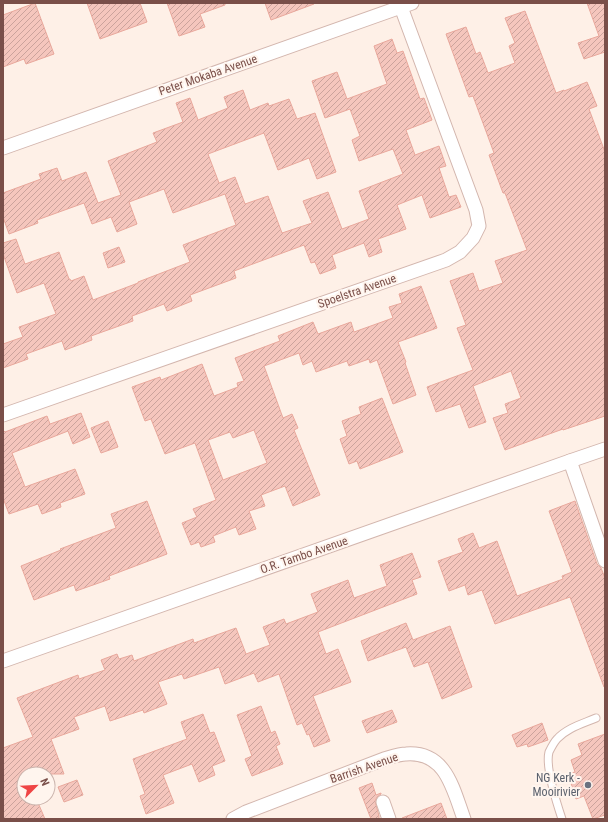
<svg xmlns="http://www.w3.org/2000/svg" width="608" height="822" viewBox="0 0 608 822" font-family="'Roboto Condensed',sans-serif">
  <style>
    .building { fill: url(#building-hatch); stroke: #e9a89c; fill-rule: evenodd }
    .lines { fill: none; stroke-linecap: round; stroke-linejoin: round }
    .service-casing { stroke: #d3b6ae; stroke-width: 9 }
    .minor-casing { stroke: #d3b6ae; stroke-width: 15 }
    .service { stroke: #fff; stroke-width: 7 }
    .minor { stroke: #fff; stroke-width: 13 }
    .worship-dot { fill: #6b7280; stroke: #fff5ee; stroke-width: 1.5 }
    .labels { text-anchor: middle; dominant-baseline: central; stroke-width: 4; stroke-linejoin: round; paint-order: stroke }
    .street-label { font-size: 12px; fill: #7a4f49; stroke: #fff5ee }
    .worship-label { font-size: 12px; fill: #5b616d; stroke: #fff5ee; text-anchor: end }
  </style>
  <defs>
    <pattern id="building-hatch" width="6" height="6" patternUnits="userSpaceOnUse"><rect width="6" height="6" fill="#f5c6bd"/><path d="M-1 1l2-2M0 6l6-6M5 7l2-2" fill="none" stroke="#cba39c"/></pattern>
  </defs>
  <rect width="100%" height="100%" fill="#fef0e7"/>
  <g class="building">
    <path d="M35,3L54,54L26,64L24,59L3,67V15Z"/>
    <path d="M87,3H140L147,22L100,39Z"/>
    <path d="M167,3H225V5L200,14L205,27L179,36Z"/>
    <path d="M265,3H314V4L271,20Z"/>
    <path d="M587,3H605V52L584,59L578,43L599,36Z"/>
    <path d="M525,11L556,93L564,90V91L587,82L597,106L589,109L605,152V416L563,430V429L505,450L493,418L508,413L505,404L521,398L511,371L473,386L486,422L469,428L460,404L436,412L427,387L473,370L457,328L466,325L450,281L473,273L479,291L503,283L495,261L527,250L505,193H503L489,155L494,153L473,96L469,97L446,34L466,27L476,54L480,52L488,73L515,63L509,46L515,43L505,18Z"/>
    <path d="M392,39L397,53L403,51L420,99L424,98L432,120L406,130L415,155L439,146L446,166L439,168L449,197L456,195L461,207L430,218L422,195L397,205L406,229L378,239L382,252L369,257L364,243L332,255L336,268L320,274L315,262L311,263L304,245L234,271L236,278L190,295L192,301L167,311L164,304L132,316L133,321L91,336L92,340L65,350L62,341L26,354L28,359L3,368V344L23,337L19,327L56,314L44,283L17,293L3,254V243L16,239L25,264L59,252L69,279H70L71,281L84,276L93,300L138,283V282L190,262L183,245L236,225L225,194L173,213L164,189L129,202L137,224L117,232L111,217L92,224L84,203L37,220L38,223L9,234L3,217V193L41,179L39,174L57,168L62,181L86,172L98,203L121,195L108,161L157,142L153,133L183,122L176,103L190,98L198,120L228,108L224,97L243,90L250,110L268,103L269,106L289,99L297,119L315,113L336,172L317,179L309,158L278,170L264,133L208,154L219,183L235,177L245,204L268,196L282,233L312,223L303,201L328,192L342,229L369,219L359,191L403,174L393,149L359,161L352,140L360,136L350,109L325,118L312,81L337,72L347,99L387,84L374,46Z"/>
    <path d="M119,247L125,262L108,268L103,253Z"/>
    <path d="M421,286L437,328L398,342L406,362L405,363L416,395L393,404L377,360L370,363L369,359L349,366L347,361L316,372L312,361L303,365L299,353L264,366L283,418L292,414L298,428L294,430L320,495L293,506L285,486L261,495L265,506L249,511L256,529L239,535L236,527L213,536L215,542L201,547L199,542L191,545L182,523L197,517L193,509L216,500L195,443L165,454L151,419L145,421L132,387L160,377L161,380L202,364L214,396L238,387L237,383L244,381L235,358L280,341L278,336L313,322L318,334L351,322L354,332L393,318L389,307L402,303L399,294ZM254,430L267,463L223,480L208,440L230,432L233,438Z"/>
    <path d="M382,398L403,452L360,469L357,461L349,464L340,439L347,436L342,421L361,414L359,407Z"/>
    <path d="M81,413L90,437L73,444L68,431L12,453L25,487L75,469L85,494L60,503L61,507L42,514L38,504L9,514L3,498V431H4L5,432L47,416L50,424Z"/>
    <path d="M108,421L118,447L101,453L91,428Z"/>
    <path d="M147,501L167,554L109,576L110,579L76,591L74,585L34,600L21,566L61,550L60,549L116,528L111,514Z"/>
    <path d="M575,501L597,564L601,568L605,578V687H604L570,597L495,624L482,590L468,595L465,585L449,591L438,561L463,552L458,539L473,533L479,548L497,541L517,596L563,579L562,576L572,572L549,511Z"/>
    <path d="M412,553L421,577L412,580L417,594L318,632L326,654L338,649L351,682L313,696L330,741L314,747L309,734L307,735L302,723L297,725L279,674L258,682L254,673L225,684L219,667L184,679L182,674L158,682L167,704L144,713L143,710L110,721L105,706L74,717L79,729L51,739L64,774H24V798H36L45,819H3V748L33,737L17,698L78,675L79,679L105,670L101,660L117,654L119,659L132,655L134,661L193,639L194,643L236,628L246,654L270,645L263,627L284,619L286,624L318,612L311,594L348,580L354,598L387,586L380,565Z"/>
    <path d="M406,623L413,640L450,626L472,687L442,699L428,662L414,667L406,647L368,661L361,641Z"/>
    <path d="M261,706L271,733L275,731L280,744L276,746L283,764L252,776L245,759L252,756L237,715Z"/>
    <path d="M392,710L397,722L367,733L362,721Z"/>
    <path d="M203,714L210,733L214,732L225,761L212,766L215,775L199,782L192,764L163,775L174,803L146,814L140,796L145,794L133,759L187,739L181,722Z"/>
    <path d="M542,723L548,740L528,747L527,744L517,747L512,735Z"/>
    <path d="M605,734V815L593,819L584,796L576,799L568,774L575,772L571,760L582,755L578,744Z"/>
    <path d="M77,780L83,795L64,802L58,787Z"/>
    <path d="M372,783L376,795L381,793V794L377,797L375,801L379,816V819H371L359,788Z"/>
    <path d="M441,803L447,819H403L402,818Z"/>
  </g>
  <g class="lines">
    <g class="service-casing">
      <path id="service" d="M562,819C557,804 545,767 549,752C551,748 554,742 557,739C567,728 582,724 596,718"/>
    </g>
    <g class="minor-casing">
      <g id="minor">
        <path d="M3,148L412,3"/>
        <path d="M3,415L446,260L460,252L473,238L479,226L476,210L401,7"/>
        <path d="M570,461L605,561"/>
        <path d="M3,661L570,461L605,449"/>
        <path d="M383,802L389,819"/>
        <path d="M233,819L246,812L384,759C391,757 399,754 406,754C446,751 453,789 464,819"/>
      </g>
    </g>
    <use href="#service" class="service"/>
    <use href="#minor" class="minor"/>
  </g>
  <circle class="worship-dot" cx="588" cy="785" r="4"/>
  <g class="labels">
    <g class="street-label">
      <text transform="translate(208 75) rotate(-19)">Peter Mokaba Avenue</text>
      <text transform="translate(357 291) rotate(-19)">Spoelstra Avenue</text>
      <text transform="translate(304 555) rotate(-19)">O.R. Tambo Avenue</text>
      <text transform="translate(364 768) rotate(-19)">Barrish Avenue</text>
    </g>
    <g class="worship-label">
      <text x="580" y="778">NG Kerk -<tspan x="580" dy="14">Mooirivier</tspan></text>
    </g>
  </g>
  <rect width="608" height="822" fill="none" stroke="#7a4f49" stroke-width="8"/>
  <g transform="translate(36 786) rotate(66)"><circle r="19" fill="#fff5ee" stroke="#cab3ac"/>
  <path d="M0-3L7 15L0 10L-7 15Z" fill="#ef4545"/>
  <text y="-6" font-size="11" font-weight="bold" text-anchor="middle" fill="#7a4f49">N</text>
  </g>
</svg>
